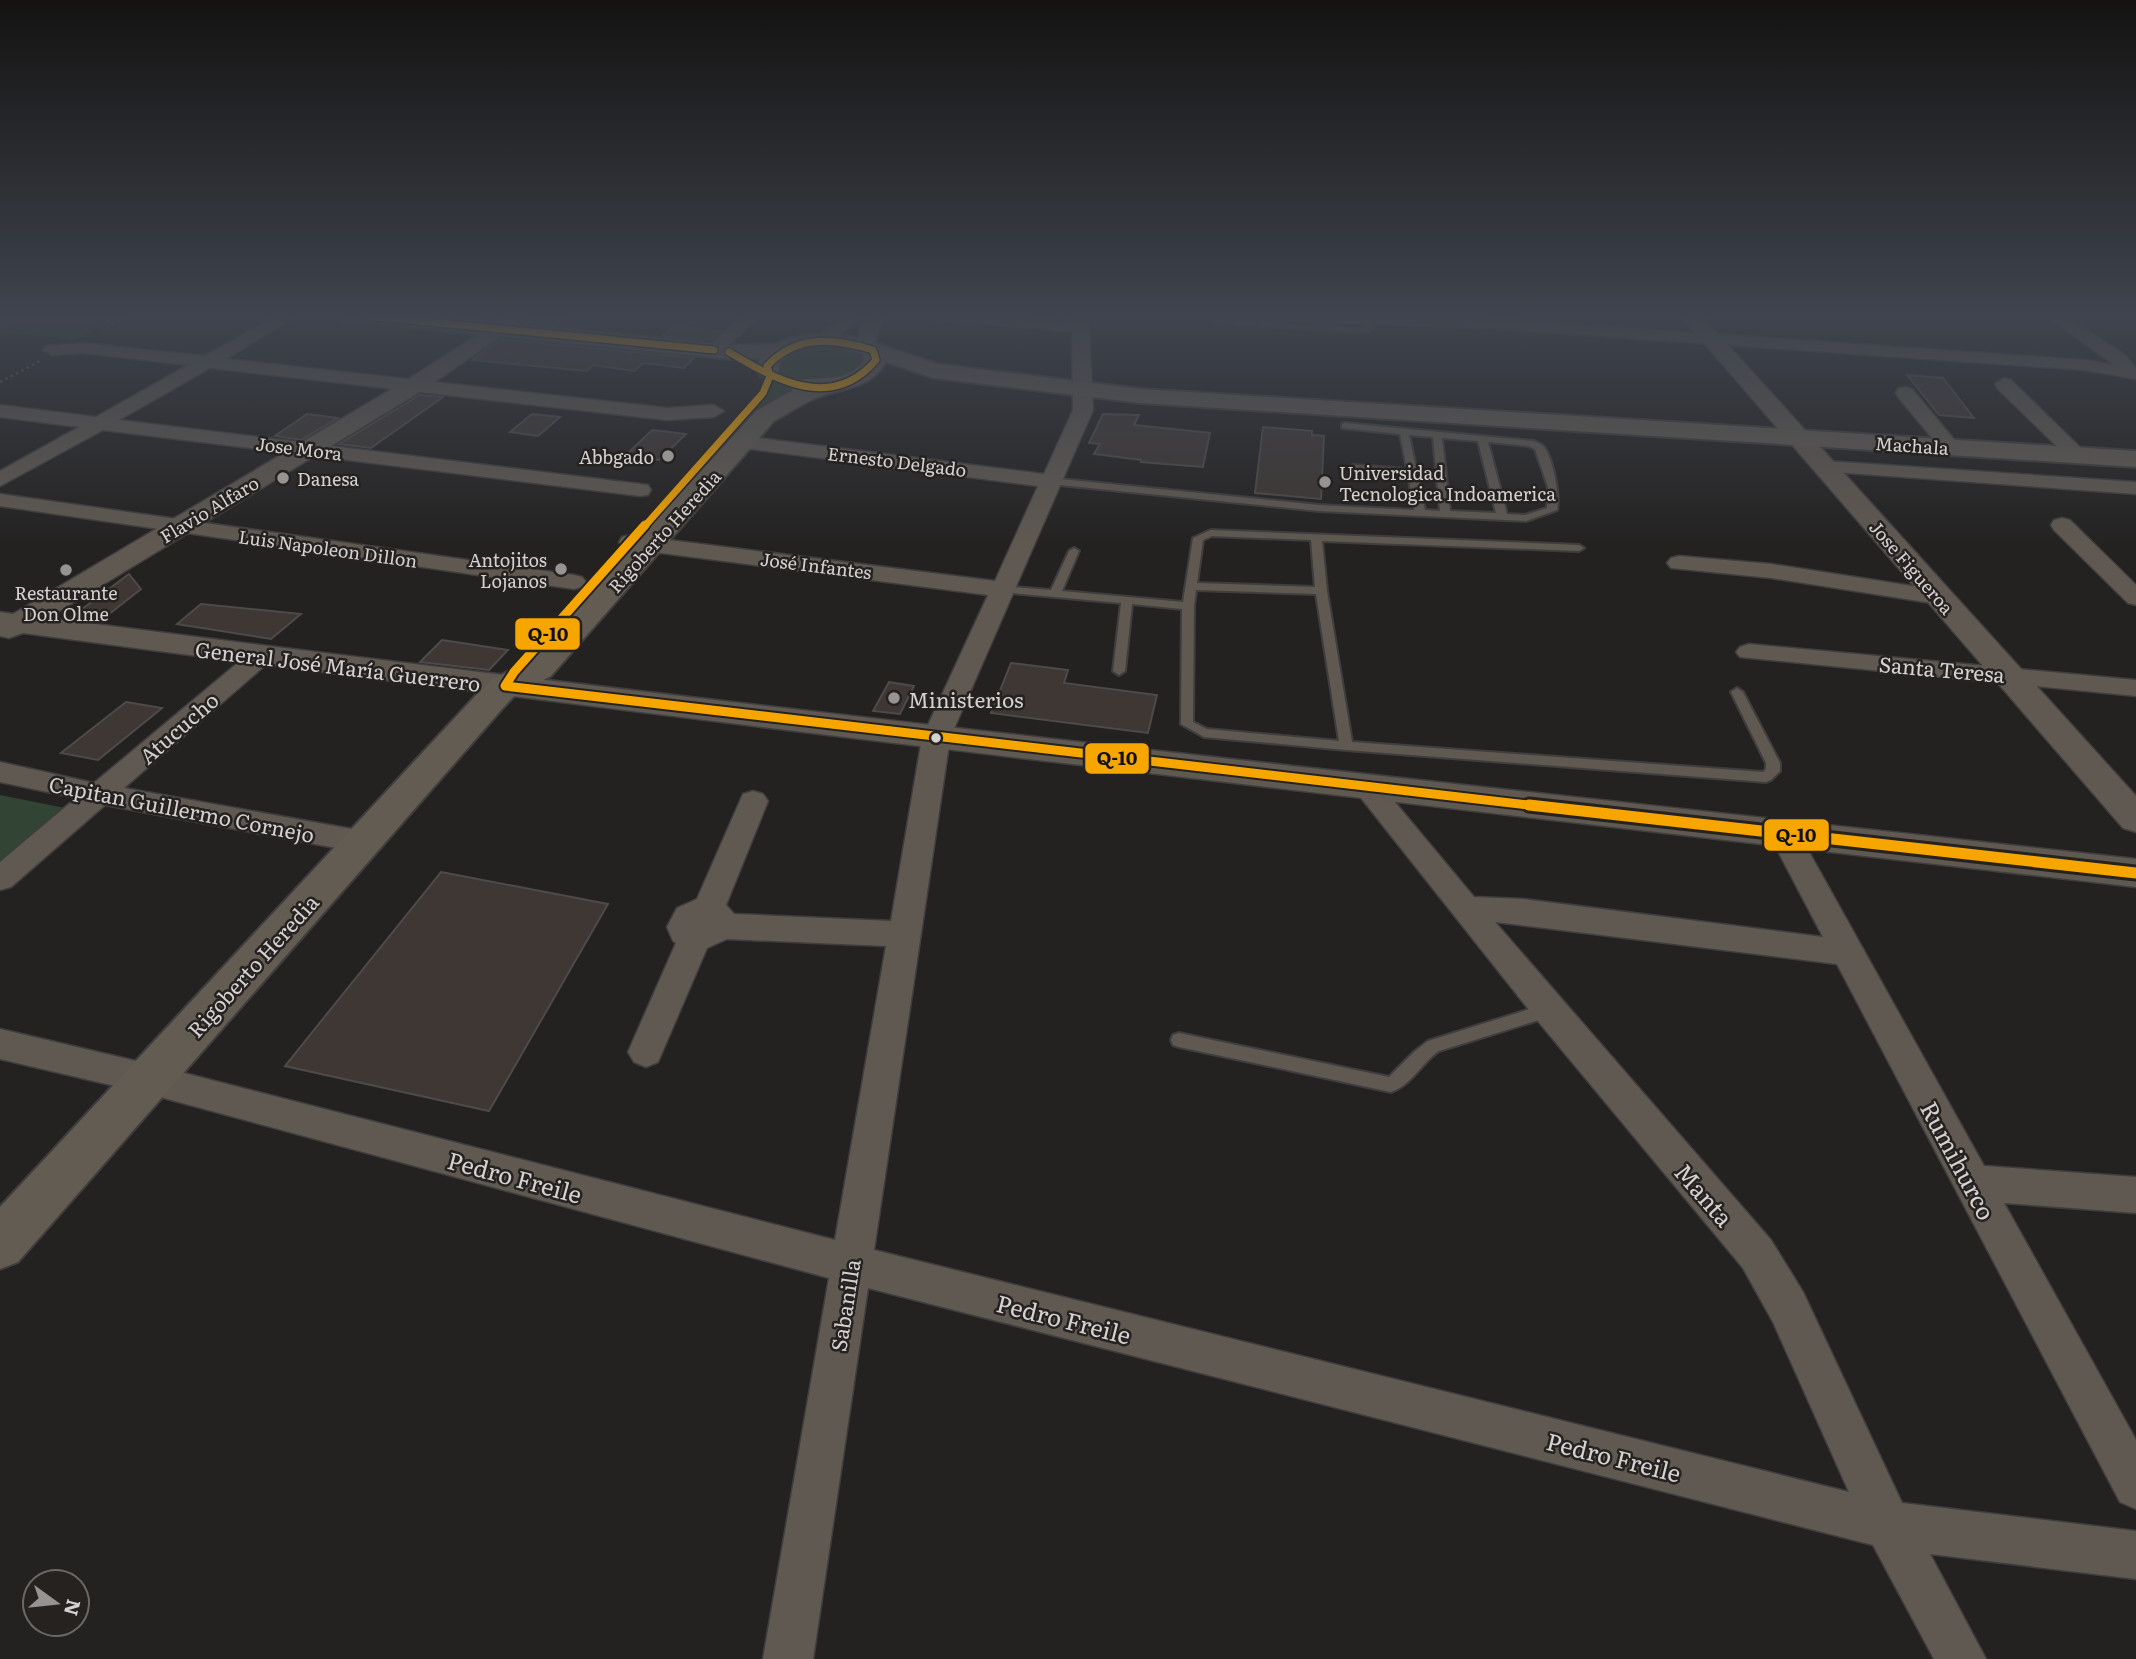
<svg xmlns="http://www.w3.org/2000/svg" width="2136" height="1659" viewBox="0 0 2136 1659" font-family="Literata,serif">
  <style>
    .green { fill: #324433 }
    .building { fill: #3e3733; stroke: #4d4b4a; stroke-width: 2 }
    .lines { fill: none; stroke-linecap: round; stroke-linejoin: round }
    .service-casing { stroke: #3f3e3e; stroke-width: 4 }
    .minor-casing { stroke: #3f3e3e; stroke-width: 3 }
    .tertiary-casing { stroke: #3f3e3e; stroke-width: 3 }
    .secondary-casing { stroke: #3f3e3e; stroke-width: 4 }
    .path { stroke: #5d5853; stroke-width: 2.5; stroke-dasharray: 2.5 3.5; stroke-linecap: butt }
    .service { fill: #605951; fill-rule: evenodd }
    .minor { fill: #605951; fill-rule: evenodd }
    .tertiary { fill: #605951; fill-rule: evenodd }
    .secondary { fill: #635c53; fill-rule: evenodd }
    .bus-1-far2-casing { stroke: #252220; stroke-width: 10 }
    .bus-1-far1-casing { stroke: #252220; stroke-width: 13 }
    .bus-1-casing { stroke: #252220; stroke-width: 17 }
    .bus-1-far2 { stroke: #f7a600; stroke-width: 7 }
    .bus-1-far1 { stroke: #f7a600; stroke-width: 9 }
    .bus-1 { stroke: #f7a600; stroke-width: 11 }
    .poi-dot { fill: #969493; stroke: #252220; stroke-width: 2.5 }
    .bus-dot { fill: #d4d2d1; stroke: #252220; stroke-width: 2.5 }
    .labels { text-anchor: middle; dominant-baseline: central; stroke-width: 5; stroke-linejoin: round; paint-order: stroke }
    .far-street-label { font-size: 18px; fill: #d4d2d1; stroke: #252220 }
    .far-poi-label { font-size: 18px; fill: #d4d2d1; stroke: #252220; text-anchor: end }
    .street-label { font-size: 21px; fill: #d4d2d1; stroke: #252220 }
    .poi-label { font-size: 21px; fill: #d4d2d1; stroke: #252220; text-anchor: start }
    .near-street-label { font-size: 24px; fill: #d4d2d1; stroke: #252220 }
    .line-badge { stroke: #252220; stroke-width: 2.5 }
    .pale-badge-label { font-size: 19px; text-anchor: middle; font-weight: bold; fill: #111 }
  </style>
  <rect width="100%" height="100%" fill="#242221"/>
  <g class="green">
    <path d="M21,314H126L75,340L0,332V323Z"/>
    <path d="M838,343L868,355L857,375L797,383L776,374L775,360L793,348Z"/>
    <path d="M773,379C783,385 794,385 802,392L652,542L637,539L772,387Z"/>
    <path d="M0,795L65,808L0,861Z"/>
  </g>
  <g class="building">
    <path d="M535,314H540L567,317L555,325L525,323Z"/>
    <path d="M674,326L721,331L710,341L663,336Z"/>
    <path d="M501,339L694,358L684,368L643,363L634,371L593,365L587,371L472,360Z"/>
    <path d="M1907,375L1943,378L1974,418L1939,415Z"/>
    <path d="M420,395L443,397L371,448L339,444Z"/>
    <path d="M307,414L338,418L301,440L275,436Z"/>
    <path d="M532,414L560,417L538,436L510,432Z"/>
    <path d="M1103,414L1139,415L1134,425L1210,433L1203,467L1141,462V460L1094,454L1100,444L1089,443Z"/>
    <path d="M1263,427L1312,431V435L1324,436L1321,499L1255,493Z"/>
    <path d="M652,430L686,434L659,460L625,456Z"/>
    <path d="M129,574L141,589L99,622L70,618Z"/>
    <path d="M201,604L301,614L271,639L177,624Z"/>
    <path d="M442,640L508,650L489,670L420,662Z"/>
    <path d="M1011,663L1068,670L1064,683L1157,695L1148,733L991,713Z"/>
    <path d="M889,682L914,686L900,714L873,711Z"/>
    <path d="M126,702L162,708L98,760L61,753Z"/>
    <path d="M441,872L608,904L489,1111L285,1066Z"/>
  </g>
  <g class="lines">
    <g class="service-casing">
      <g id="service">
        <path d="M1370,318L1374,320V329L1365,333L1219,323L1215,321L1219,319L1364,329L1366,320Z"/>
        <path d="M1345,423L1533,441C1536,442 1542,444 1544,447C1553,459 1560,495 1557,510L1526,521L1319,511L1050,484L1045,481L1050,478L1319,505L1414,510L1408,475L1353,471L1348,468L1353,465L1407,469L1400,434L1342,428V424ZM1409,435L1433,437L1440,511L1425,510ZM1442,438L1478,441L1496,513L1450,511ZM1488,442L1528,446L1535,449L1548,487L1547,508L1525,515L1507,514Z"/>
        <path d="M1211,530L1579,545L1584,548L1579,551L1322,541L1327,591L1352,742L1763,772L1766,769V763L1731,692L1737,688L1743,692L1780,763V771L1771,780L1766,782L1346,750L1204,737L1181,724L1182,609L1132,604L1125,671L1119,675L1113,671L1121,603L1001,592L995,589L1001,586L1051,590L1069,551L1074,548L1079,551L1062,591L1183,602L1193,538ZM1212,536L1311,540L1315,587L1197,583L1203,540ZM1196,590L1316,594L1339,741L1207,729L1193,722L1194,606Z"/>
        <path d="M1549,1003L1555,1005L1557,1010L1555,1015L1439,1051C1421,1063 1412,1085 1391,1092L1179,1047L1173,1045L1171,1040L1173,1035L1179,1033L1389,1077L1415,1051L1428,1041Z"/>
      </g>
    </g>
    <g class="minor-casing">
      <g id="minor">
        <path d="M280,314H299L226,359L667,408L714,405L724,411L714,417L667,420L210,368L119,420L640,484L648,485L651,490L648,495L640,496L103,430L0,486V471L79,427L0,417V405L96,417L188,365L83,353L52,355L43,350L46,346L83,343L204,356Z"/>
        <path d="M745,314H762L720,354H708L705,350L708,346Z"/>
        <path d="M846,314H864L830,344H818L815,340L818,336Z"/>
        <path d="M869,314H885L878,331L875,347L866,352L857,347L860,331Z"/>
        <path d="M915,314H975L1070,322L1069,314H1085L1089,328L1093,410L950,738L874,1250L1849,1492L1773,1322L1743,1268L1537,1020L1350,784L1354,777L1364,774L1374,777L1474,897L1523,899L1823,937L1769,834L1773,827L1784,823L1795,827L1799,834L1984,1166L2136,1177V1213L2004,1203L2136,1440V1509L2120,1502L1837,964L1495,922L1771,1240L1803,1292L1902,1503L2136,1531V1579L1930,1554L1986,1659H1934L1873,1545L868,1288L813,1659H763L829,1278L149,1094L0,1059V1029L149,1064L835,1240L886,946L727,939L707,948L658,1062L646,1067L634,1062L628,1052L676,943L673,941L667,927L677,908L697,899L743,794L753,791L763,794L768,801L726,905L734,914L891,921L922,738L988,595L630,549L622,547L619,542L622,537L630,535L995,581L1038,486L743,448L736,446L733,442L736,438L743,436L1044,474L1073,410L1072,332L923,319Z"/>
        <path d="M1193,314H1346L1482,318L2085,360L2114,365L2044,314H2063L2125,355L2136,368V379L2085,370L1482,328L1201,319Z"/>
        <path d="M2004,378L2011,380L2086,453L2089,457L2086,461H2072L1997,388L1995,384Z"/>
        <path d="M1905,387L1912,389L1957,443L1960,447L1957,451H1943L1898,397L1896,393L1898,389Z"/>
        <path d="M1826,461L2136,482V494L1819,471L1816,467L1819,463Z"/>
        <path d="M0,494L574,575L582,577L586,582L582,587L574,589L0,506Z"/>
        <path d="M2062,518L2070,520L2136,585V605L2128,603L2054,530L2051,525L2054,520Z"/>
        <path d="M1679,556L1771,564L1938,590L1946,592L1950,597L1946,602L1938,604L1771,578L1671,568L1667,563L1671,558Z"/>
        <path d="M1749,644L2136,680V696L1740,657L1736,652L1740,647Z"/>
        <path d="M261,648L270,651L274,656L270,661L124,788L363,831L374,834L378,842L374,850L363,853L105,805L11,887L0,890V862L76,798L0,782V762L94,783L252,651Z"/>
      </g>
    </g>
    <g class="tertiary-casing">
      <g id="tertiary">
        <path d="M510,314H533L423,390L48,618C743,708 1440,782 2136,859V887C1431,806 727,727 23,633L9,638L0,636V612L13,614L407,380Z"/>
        <path d="M1679,314H1700L2136,796V832L2123,828Z"/>
      </g>
    </g>
    <g class="secondary-casing">
      <path id="secondary" d="M336,314H409L729,345L775,344L800,335L831,333L869,341L937,364L1141,389L2136,451V467L1141,403L934,378L886,362C869,391 841,387 813,399C800,405 787,414 774,421L551,676L517,693L502,709L18,1262L0,1269V1207L478,693L493,679L527,662L756,411L793,390L790,386L793,381C818,375 847,385 864,360L863,354C839,345 801,340 782,361C777,367 781,370 776,376H760L755,366L761,358L729,359L347,321L339,319Z"/>
    </g>
    <g class="path">
      <path d="M0,320L13,314"/>
      <path d="M101,330L135,314"/>
      <path d="M0,382L40,361"/>
    </g>
    <use href="#service" class="service"/>
    <use href="#minor" class="minor"/>
    <use href="#tertiary" class="tertiary"/>
    <use href="#secondary" class="secondary"/>
    <g class="bus-1-far2-casing">
      <g id="bus-1-far2">
        <path d="M347,314L714,350"/>
        <path d="M729,352C776,380 832,412 876,360L873,350C834,338 797,334 767,366L769,373"/>
        <path d="M644,527L763,393L770,376"/>
      </g>
    </g>
    <g class="bus-1-far1-casing">
      <path id="bus-1-far1" d="M645,525L514,672L505,686L1545,807"/>
    </g>
    <g class="bus-1-casing">
      <path id="bus-1" d="M1529,805L2136,873"/>
    </g>
    <use href="#bus-1-far2" class="bus-1-far2"/>
    <use href="#bus-1-far1" class="bus-1-far1"/>
    <use href="#bus-1" class="bus-1"/>
  </g>
  <linearGradient id="sky" x2="0" y2="1"><stop stop-color="#141312"/><stop offset="0.58" stop-color="#3f444e"/><stop offset="1" stop-color="#3f444e" stop-opacity="0"/></linearGradient>
  <rect width="2136" height="546" fill="url(#sky)"/>
  <g class="poi-dot">
    <circle cx="668" cy="456" r="7"/>
    <circle cx="283" cy="478" r="7"/>
    <circle cx="1325" cy="482" r="7"/>
    <circle cx="561" cy="569" r="7"/>
    <circle cx="66" cy="570" r="7"/>
    <circle cx="894" cy="698" r="7"/>
  </g>
  <circle class="bus-dot" cx="936" cy="738" r="6"/>
  <g class="labels">
    <g class="far-street-label">
      <text transform="translate(1912 445) rotate(4)">Machala</text>
      <text transform="translate(299 448) rotate(7)">Jose Mora</text>
      <text transform="translate(897 461) rotate(7)">Ernesto Delgado</text>
      <text transform="translate(209 509) rotate(-31)">Flavio Alfaro</text>
      <text transform="translate(664 531) rotate(-48)">Rigoberto Heredia</text>
      <text transform="translate(328 548) rotate(8)">Luis Napoleon Dillon</text>
      <text transform="translate(816 565) rotate(7)">José Infantes</text>
      <text transform="translate(1912 567) rotate(49)">Jose Figueroa</text>
    </g>
    <g class="far-poi-label">
      <text x="654" y="456">Abbgado</text>
      <text x="1339" y="472" text-anchor="start">Universidad<tspan x="1339" dy="21">Tecnologica Indoamerica</tspan></text>
      <text x="297" y="478" text-anchor="start">Danesa</text>
      <text x="547" y="559">Antojitos<tspan x="547" dy="21">Lojanos</tspan></text>
      <text x="66" y="592" text-anchor="middle">Restaurante<tspan x="66" dy="21">Don Olme</tspan></text>
    </g>
    <g class="street-label">
      <text transform="translate(338 665) rotate(7)">General José María Guerrero</text>
      <text transform="translate(1942 668) rotate(5)">Santa Teresa</text>
      <text transform="translate(178 727) rotate(-41)">Atucucho</text>
      <text transform="translate(182 808) rotate(11)">Capitan Guillermo Cornejo</text>
      <text transform="translate(252 965) rotate(-48)">Rigoberto Heredia</text>
      <text transform="translate(844 1305) rotate(-81)">Sabanilla</text>
    </g>
    <g class="poi-label">
      <text x="908" y="698">Ministerios</text>
    </g>
    <g class="near-street-label">
      <text transform="translate(1959 1160) rotate(62)">Rumihurco</text>
      <text transform="translate(515 1176) rotate(15)">Pedro Freile</text>
      <text transform="translate(1705 1194) rotate(49)">Manta</text>
      <text transform="translate(1064 1318) rotate(14)">Pedro Freile</text>
      <text transform="translate(1614 1456) rotate(14)">Pedro Freile</text>
    </g>
  </g>
  <g class="line-badge">
    <rect x="514" y="617" width="67" height="34" rx="7" fill="#f7a600"/>
    <rect x="1084" y="742" width="66" height="33" rx="7" fill="#f7a600"/>
    <rect x="1763" y="818" width="67" height="34" rx="7" fill="#f7a600"/>
  </g>
  <g class="pale-badge-label">
    <text x="548" y="641">Q-10</text>
    <text x="1117" y="765">Q-10</text>
    <text x="1796" y="842">Q-10</text>
  </g>
  <g transform="translate(56 1603) rotate(105)"><circle r="33" fill="#252220" stroke="#6b6867" stroke-width="2"/>
  <path d="M0-5L12 26L0 18L-12 26Z" fill="#969493"/>
  <text y="-10" font-size="19" font-weight="bold" text-anchor="middle" fill="#d4d2d1">N</text>
  </g>
</svg>
